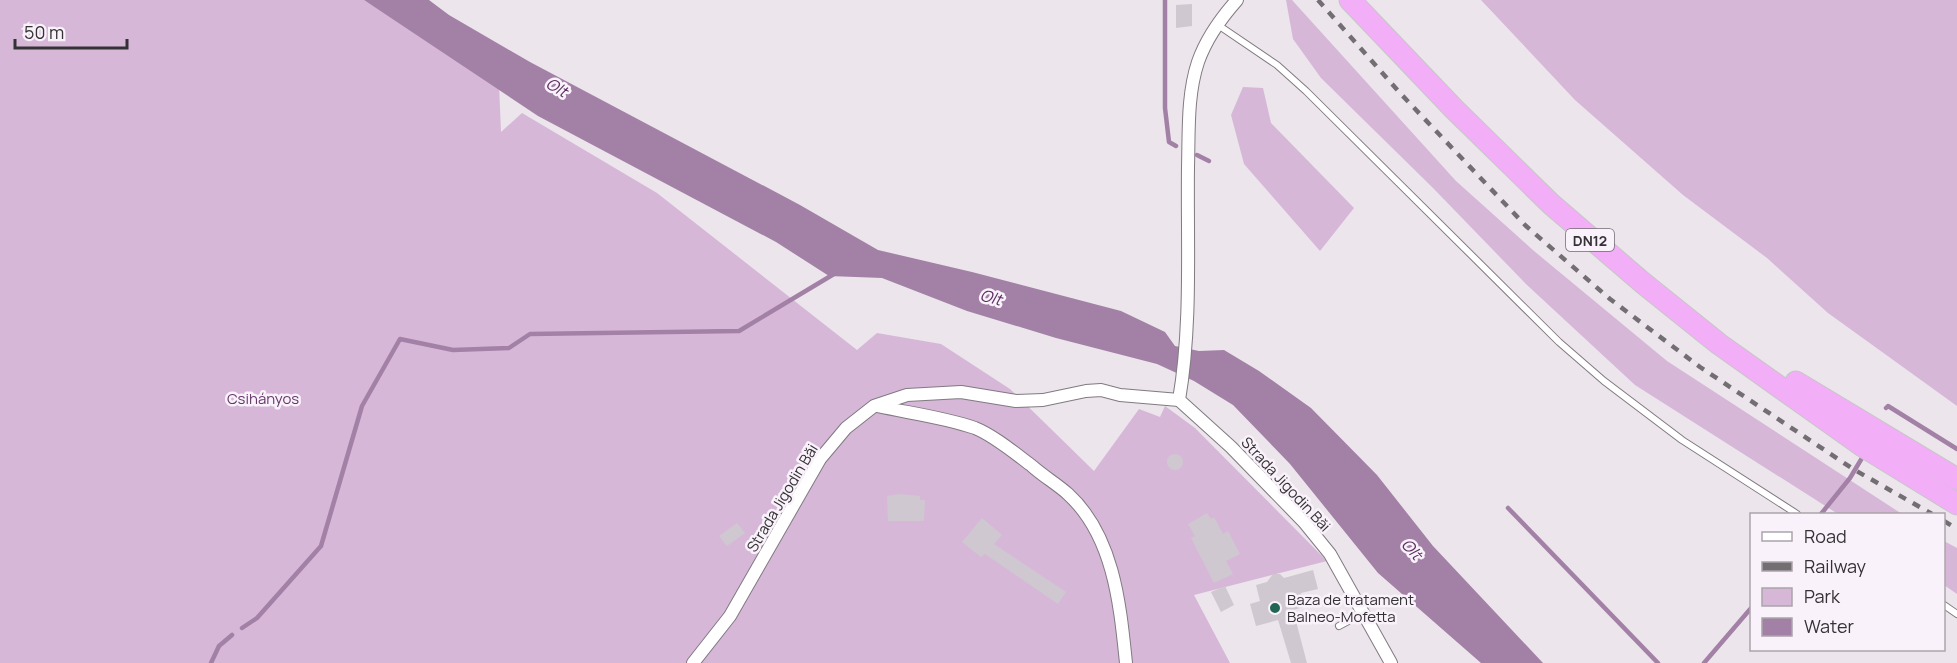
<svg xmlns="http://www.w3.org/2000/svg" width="1957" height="663" viewBox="0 0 1957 663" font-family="Manrope,sans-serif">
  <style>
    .green { fill: #d6b7d8 }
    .water { fill: #a381a6 }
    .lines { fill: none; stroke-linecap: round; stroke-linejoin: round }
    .stream { stroke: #a381a6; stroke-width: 4.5 }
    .building { fill: #d0c8d0 }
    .lane-casing { stroke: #817a81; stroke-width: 8 }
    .street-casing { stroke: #817a81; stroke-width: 14 }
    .highway-casing { stroke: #c6c6c6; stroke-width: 23 }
    .lane { stroke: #fff; stroke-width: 6 }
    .street { stroke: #fff; stroke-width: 12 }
    .highway { stroke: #f2aff7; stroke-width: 21 }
    .rail { stroke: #726e72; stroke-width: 4.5; stroke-dasharray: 8 8; stroke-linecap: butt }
    .poi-dot { fill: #236555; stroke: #f9f2fa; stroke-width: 2 }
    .labels { text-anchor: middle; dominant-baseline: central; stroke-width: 5; stroke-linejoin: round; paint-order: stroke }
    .shield { fill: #f9f2fa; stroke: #706c70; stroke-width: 1.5 }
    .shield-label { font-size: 14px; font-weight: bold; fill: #353235 }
    .park-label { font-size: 15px; fill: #66386a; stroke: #f9f2fa }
    .street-label { font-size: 15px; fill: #353235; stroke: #f9f2fa }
    .poi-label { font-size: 15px; fill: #353235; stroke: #f9f2fa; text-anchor: start }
    .water-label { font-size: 16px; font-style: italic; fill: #5c2f60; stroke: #f9f2fa }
  </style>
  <rect width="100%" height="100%" fill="#ece5ec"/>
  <g class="green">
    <path d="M0,0H364L499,84L501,132L522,113L657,193L857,350L877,333L941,344L1010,389L1094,471L1139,409L1160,417L1165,406L1195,428L1327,561L1194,595L1230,663H0Z"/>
    <path d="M1286,0H1292L1456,181L1534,251L1667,361L1902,514H1838L1635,385L1527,285L1433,188L1321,78L1293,39Z"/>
    <path d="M1481,0H1957V406L1828,313L1767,258L1683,195L1575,100Z"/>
    <path d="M1243,87L1263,88L1271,123L1354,208L1320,251L1244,164L1231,115Z"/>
    <path d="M1944,541L1957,548V594L1944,585Z"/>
  </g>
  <path class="water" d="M364,0H429L449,15L530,62L800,205L878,250L972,272L1121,311L1165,332L1175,346L1199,351L1224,350L1259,371L1311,408L1377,475L1433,546L1543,663H1481L1378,573L1290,464L1233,405L1194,381L1157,364L1056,338L967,311L882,278L829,276L776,242L538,116Z"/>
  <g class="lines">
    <g class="stream">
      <path d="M1165,0V108L1169,142L1176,146"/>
      <path d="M1197,155L1209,161"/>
      <path d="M1886,408L1888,406L1957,449"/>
      <path d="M1508,508L1658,663"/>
      <path d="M1821,514L1850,478L1865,453"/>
      <path d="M242,628L257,618L321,546L362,406L400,339L453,350L509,348L530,334L739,331L834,274"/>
      <path d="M211,663L219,646L232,635"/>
      <path d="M1704,663L1752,607"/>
    </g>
  </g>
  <g class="building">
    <path d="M1192,4V26L1176,28V5Z"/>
    <circle cx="1175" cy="462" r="8"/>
    <path d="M899,494L920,496V500H925L924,521H888L887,496Z"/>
    <path d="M1207,513L1211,519L1214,517L1223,534L1228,531L1240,554L1226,561L1233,574L1214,583L1191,538L1195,536L1188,524Z"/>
    <path d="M982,518L1002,535L994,544L1066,592L1058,604L985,554L981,557L962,542Z"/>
    <path d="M737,523L745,533L727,546L719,536Z"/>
    <path d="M1313,570L1318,589L1301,593L1304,607L1293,610L1307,663H1291L1278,620L1256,626L1250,604L1260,601L1256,585L1267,582L1273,574H1280L1284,578Z"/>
    <path d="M1225,586L1234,605L1221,612L1211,592Z"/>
  </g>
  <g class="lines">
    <g class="lane-casing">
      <g id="lane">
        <path d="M1218,25L1277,65L1306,91L1559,342L1604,381L1682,440L1797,514"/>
        <path d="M1944,605L1957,614"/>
        <path d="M1339,626L1363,613"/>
      </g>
    </g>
    <g class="street-casing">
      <g id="street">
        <path d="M1237,0C1221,18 1206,39 1198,62C1187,95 1189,132 1188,167C1187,244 1192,324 1179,400L1231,447L1304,522L1330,554L1391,663"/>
        <path d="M877,406C909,413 943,417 975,428C993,435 1016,454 1032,466C1043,476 1057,484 1068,494C1114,536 1120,605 1126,663"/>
        <path d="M693,663L730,616L820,459L846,428L874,406L907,395L961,392L1016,401L1043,400L1086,391L1101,390L1120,395L1179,400"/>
      </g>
    </g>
    <g class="highway-casing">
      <g id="highway">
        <path d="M1350,0L1454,109L1551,204L1643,283L1719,344L1861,445L1957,504"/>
        <path d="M1796,382L1957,479"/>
      </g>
    </g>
    <use href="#lane" class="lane"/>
    <use href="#street" class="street"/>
    <use href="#highway" class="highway"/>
    <g class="rail">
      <path d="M1318,0L1400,93L1526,226L1610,299L1700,367L1853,469L1932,514"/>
      <path d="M1944,521L1957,529"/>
    </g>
  </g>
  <circle class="poi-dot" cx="1275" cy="608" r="6"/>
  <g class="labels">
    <rect class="shield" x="1566" y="229" width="48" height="22" rx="4.5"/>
    <g class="shield-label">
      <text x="1590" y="240">DN12</text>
    </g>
    <g class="park-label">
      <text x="263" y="398">Csihányos</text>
    </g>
    <g class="street-label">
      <text transform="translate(1286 484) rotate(47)">Strada Jigodin Băi</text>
      <text transform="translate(782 498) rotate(-59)">Strada Jigodin Băi</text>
    </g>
    <g class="poi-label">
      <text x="1287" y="599">Baza de tratament<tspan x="1287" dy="17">Balneo-Mofetta</tspan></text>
    </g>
    <g class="water-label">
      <text transform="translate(557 87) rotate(30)">Olt</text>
      <text transform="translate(991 297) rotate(15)">Olt</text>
      <text transform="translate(1412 549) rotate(48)">Olt</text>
    </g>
  </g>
  <rect x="1750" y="513" width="195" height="138" fill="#f9f2fa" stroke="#aba5ab" stroke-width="1.5"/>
  <rect x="1762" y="532" width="30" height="9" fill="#ffffff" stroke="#aba5ab" stroke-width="1.5"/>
  <text x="1804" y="543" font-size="18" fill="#353235">Road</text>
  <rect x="1762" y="562" width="30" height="9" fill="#726e72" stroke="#aba5ab" stroke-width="1.5"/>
  <text x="1804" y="573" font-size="18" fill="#353235">Railway</text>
  <rect x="1762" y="588" width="30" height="18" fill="#d6b7d8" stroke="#aba5ab" stroke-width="1.5"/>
  <text x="1804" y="603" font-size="18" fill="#353235">Park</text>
  <rect x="1762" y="618" width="30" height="18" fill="#a381a6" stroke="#aba5ab" stroke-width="1.5"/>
  <text x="1804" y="633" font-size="18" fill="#353235">Water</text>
  <path d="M15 39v9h112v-9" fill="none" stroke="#353235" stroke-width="3"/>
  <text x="24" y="39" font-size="18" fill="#353235" stroke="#f9f2fa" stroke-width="4.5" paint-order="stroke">50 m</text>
</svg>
